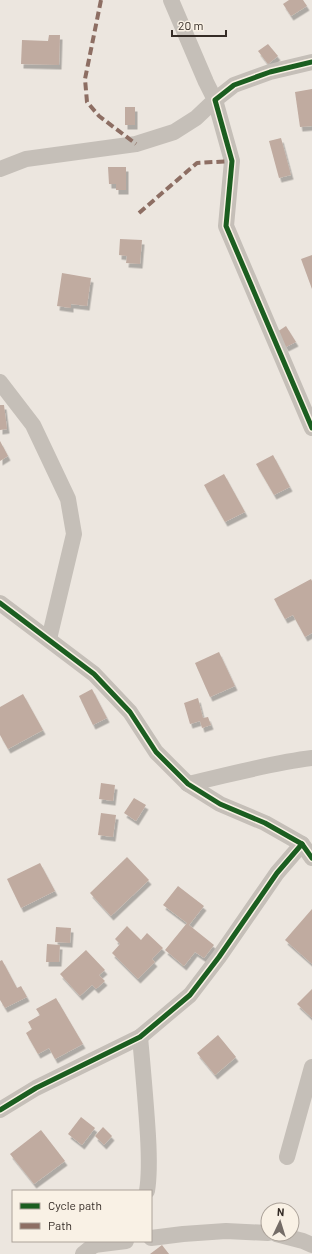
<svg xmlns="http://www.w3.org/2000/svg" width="312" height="1254" viewBox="0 0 312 1254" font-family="Barlow,sans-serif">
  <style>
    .building { fill: #c0aba0; filter: url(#shadow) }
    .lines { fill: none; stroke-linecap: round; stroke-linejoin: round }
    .street { stroke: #c5bfb8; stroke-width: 16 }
    .quiet { stroke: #8d6e63; stroke-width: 4; stroke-dasharray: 8 4; stroke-linecap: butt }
    .cycleway-casing { stroke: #f9f1e5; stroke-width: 8 }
    .cycleway { stroke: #1b5e20; stroke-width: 5 }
  </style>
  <defs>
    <filter id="shadow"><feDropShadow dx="2.5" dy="4.5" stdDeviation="0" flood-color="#0004"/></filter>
  </defs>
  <rect width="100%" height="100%" fill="#ece6df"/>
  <g class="building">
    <path d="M289,0H303L307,6L291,16L283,4Z"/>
    <path d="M49,35H60L59,65L21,64L22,40L48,41Z"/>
    <path d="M268,44L278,56L268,64L258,51Z"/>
    <path d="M312,89V126L300,127L295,92Z"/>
    <rect x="125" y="107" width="10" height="18"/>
    <path d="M281,138L291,175L279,178L269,141Z"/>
    <path d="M108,167H126V190H116V184H109Z"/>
    <path d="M120,239L142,240L140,264L126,263L127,256L119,255Z"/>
    <path d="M312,255V289L301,259Z"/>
    <path d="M62,273L91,278L87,306L71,304V308L57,306Z"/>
    <path d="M286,326L296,342L286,347L277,332Z"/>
    <path d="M0,405H4L7,429L0,430Z"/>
    <path d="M0,441L8,456L0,461Z"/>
    <path d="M273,455L290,487L274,495L256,464Z"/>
    <path d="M224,474L245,512L225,522L204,485Z"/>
    <path d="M311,579L312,581V633L305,637L293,615L285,619L274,599Z"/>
    <path d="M219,652L235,686L210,697L195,663Z"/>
    <path d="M92,689L107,718L93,725L79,696Z"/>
    <path d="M23,694L43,730L8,749L0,735V707Z"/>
    <path d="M198,698L203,718L208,717L211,725L202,728L200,721L190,724L184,703Z"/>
    <path d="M101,783L115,785L113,801L99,799Z"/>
    <path d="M134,798L146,805L136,821L124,813Z"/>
    <path d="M101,813L116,815L113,837L98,835Z"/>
    <path d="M127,857L149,880L111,916L90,893Z"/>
    <path d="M40,863L55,891L21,908L7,879Z"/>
    <path d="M178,886L204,906L189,925L214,945L204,958L195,952L184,966L165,950L187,923L163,905Z"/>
    <path d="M312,909V964L285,940Z"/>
    <path d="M127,926L141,940L147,933L163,948L152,959L155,962L138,979L112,953L120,944L115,939Z"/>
    <path d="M56,927L71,928L70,943L55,942Z"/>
    <path d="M47,944L60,945L59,962H46Z"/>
    <path d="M86,950L105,970L99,975L105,981L96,989L92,985L80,996L60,974Z"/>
    <path d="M2,960L17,988L21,986L27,997L5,1008L0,1000V961Z"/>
    <path d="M312,989V1018L297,1004Z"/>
    <path d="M56,998L83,1044L55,1059L49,1048L38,1054L26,1033L32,1029L28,1022L40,1015L36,1009Z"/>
    <path d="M218,1035L236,1057L215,1075L197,1053Z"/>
    <path d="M81,1117L95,1128L82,1145L68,1134Z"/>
    <path d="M103,1127L112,1136L104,1145L95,1136Z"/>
    <path d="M41,1130L65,1161L34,1184L10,1154Z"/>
    <path d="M162,1245L169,1254H150Z"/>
  </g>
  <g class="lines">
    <g class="street">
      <path d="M312,62L270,72L234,85L215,100L232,161L226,226L312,428"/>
      <path d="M0,169L26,159L136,144L174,132L196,118L215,100L206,82L171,0"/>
      <path d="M0,382L33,425L68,499L74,534L49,639"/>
      <path d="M0,603L94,674L130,712L156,752L188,784L220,804L265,823L302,844L312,858"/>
      <path d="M188,784C229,775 270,763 312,758"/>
      <path d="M140,1037C143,1070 146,1103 148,1136C149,1154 150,1173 147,1191"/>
      <path d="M0,1110L36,1088L140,1037L190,995L219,957L277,873L302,844"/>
      <path d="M287,1157L312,1067"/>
      <path d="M276,1234L303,1241L312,1245"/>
      <path d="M151,1238L183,1234L226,1231L268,1233"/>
      <path d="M94,1245L126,1241"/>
      <path d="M83,1254L99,1241"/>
    </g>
    <g class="quiet">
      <path d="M101,0L85,79L87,102L99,116L136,144"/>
      <path d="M139,213L197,163L232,161"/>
    </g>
    <g class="cycleway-casing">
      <g id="cycleway">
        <path d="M312,62L270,72L234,85L215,100L232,161L226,226L312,428"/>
        <path d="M0,603L94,674L130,712L156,752L188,784L220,804L265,823L302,844L312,858"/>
        <path d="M0,1110L36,1088L140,1037L190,995L219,957L277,873L302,844"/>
      </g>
    </g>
    <use href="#cycleway" class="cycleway"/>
  </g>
  <rect x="12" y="1190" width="140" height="52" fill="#f9f1e5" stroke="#aba299"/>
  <rect x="20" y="1203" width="20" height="6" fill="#1b5e20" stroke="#aba299"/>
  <text x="48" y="1210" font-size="12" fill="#352c26">Cycle path</text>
  <rect x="20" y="1223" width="20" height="6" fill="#8d6e63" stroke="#aba299"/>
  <text x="48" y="1230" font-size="12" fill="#352c26">Path</text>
  <g transform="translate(280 1222) rotate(4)"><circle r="19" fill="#f9f1e5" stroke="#aba299"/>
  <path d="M0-3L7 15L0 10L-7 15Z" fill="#756d67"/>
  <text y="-6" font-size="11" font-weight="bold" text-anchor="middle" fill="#352c26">N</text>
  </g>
  <path d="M172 30v6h54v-6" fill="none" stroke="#352c26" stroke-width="2"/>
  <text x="178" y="30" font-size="12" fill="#352c26" stroke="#f9f1e5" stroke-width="3" paint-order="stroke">20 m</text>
</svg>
